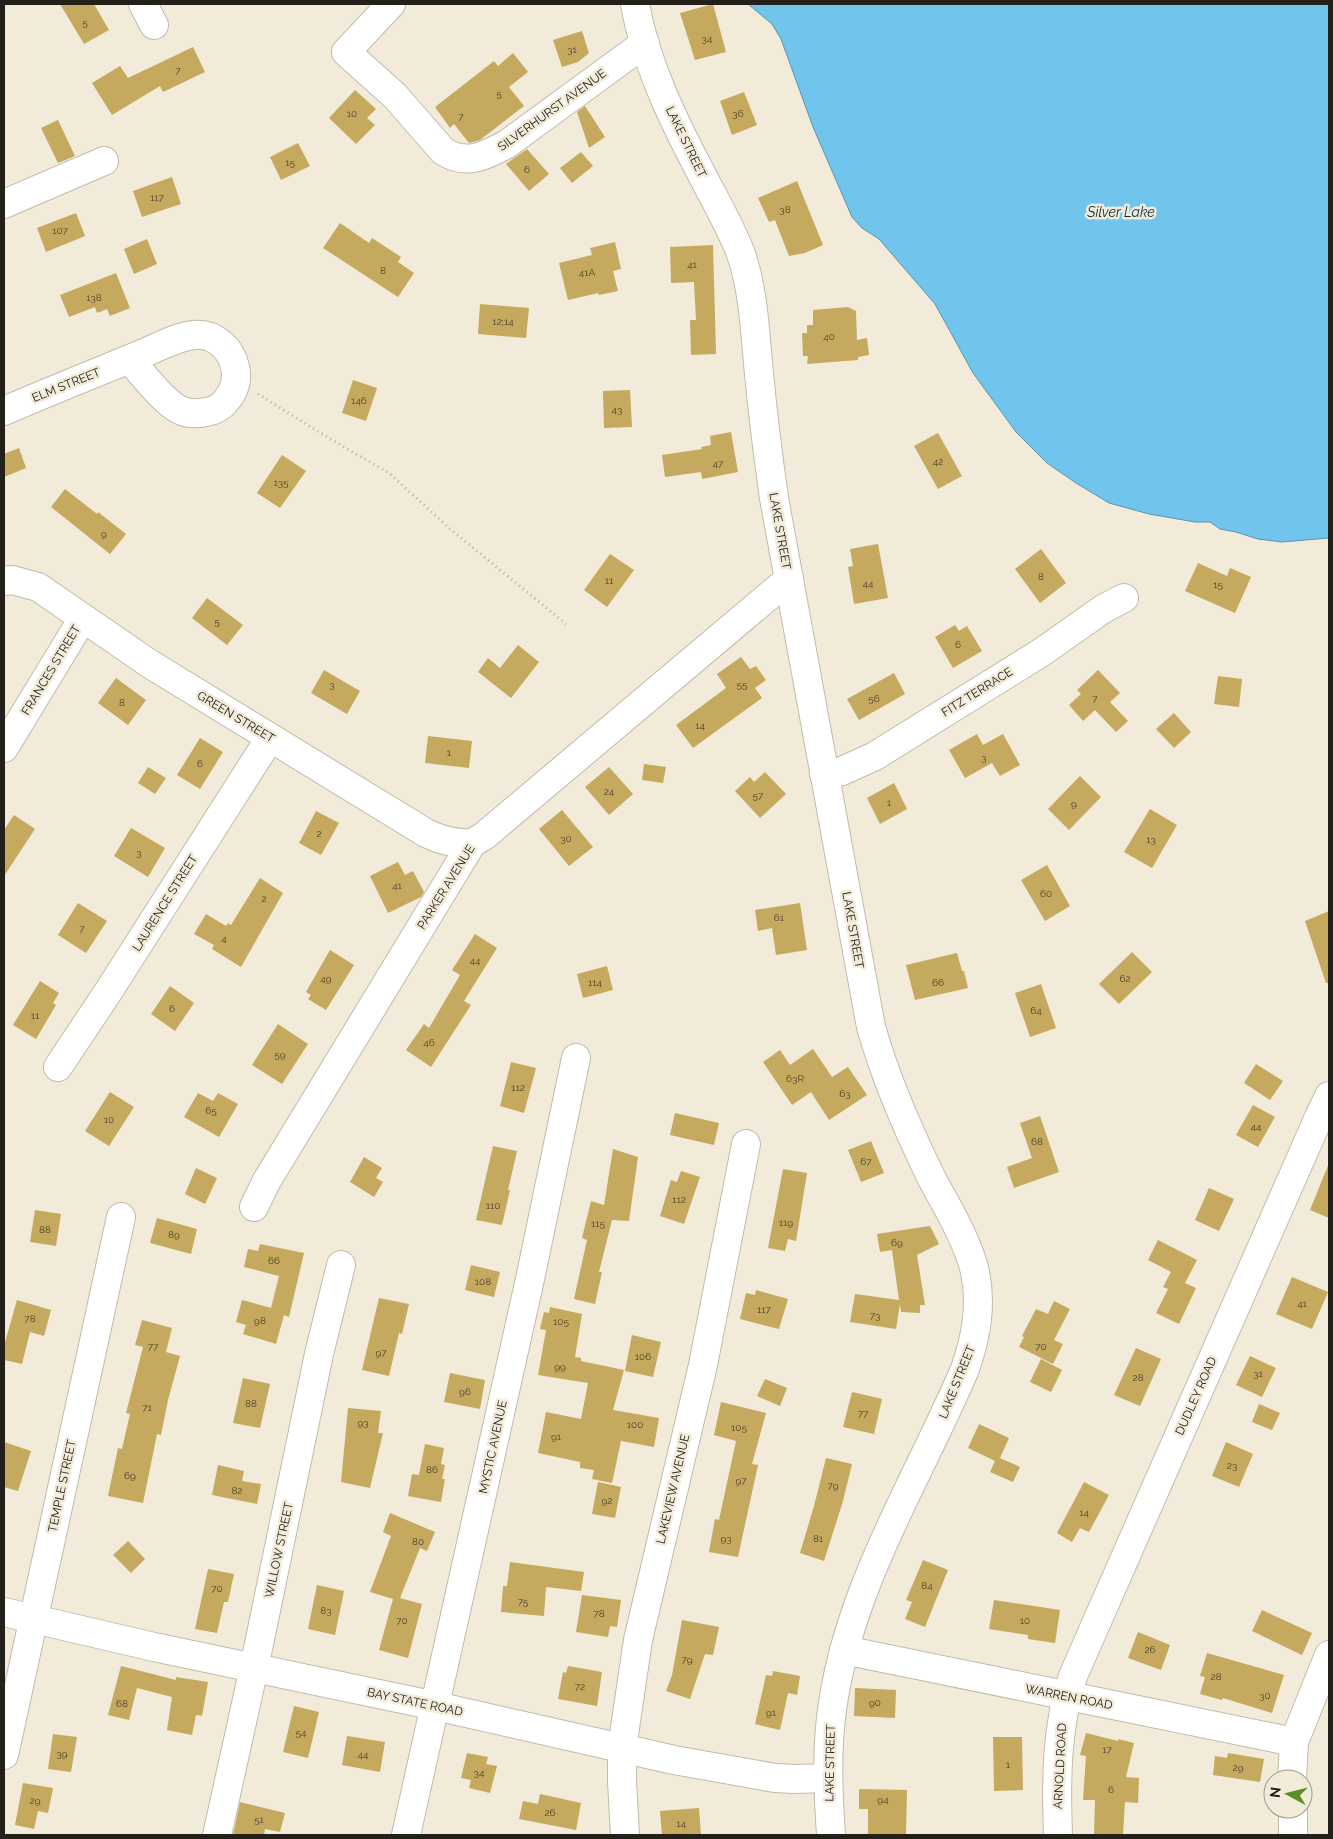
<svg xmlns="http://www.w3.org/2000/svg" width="1333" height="1839" viewBox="0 0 1333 1839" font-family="Raleway,sans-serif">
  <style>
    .water { fill: #71c5ed; stroke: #5a94ae }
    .building { fill: #c4a95e }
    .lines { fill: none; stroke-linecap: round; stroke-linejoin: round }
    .minor-casing { stroke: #c1bbaa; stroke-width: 30 }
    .path { stroke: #b3ad9f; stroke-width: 3; stroke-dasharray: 1 4; stroke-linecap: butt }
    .minor { stroke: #fff; stroke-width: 28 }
    .labels { text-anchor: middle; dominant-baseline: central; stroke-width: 5; stroke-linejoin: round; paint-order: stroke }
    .number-label { font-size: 10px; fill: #4b422b }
    .street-label { font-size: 12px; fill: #23201a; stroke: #f2ebd9 }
    .water-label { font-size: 14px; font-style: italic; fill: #083041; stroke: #f2ebd9 }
  </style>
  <rect width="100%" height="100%" fill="#f2ebd9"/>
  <path class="water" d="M748,4H1329V538L1282,542L1258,539L1236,532L1220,529L1210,522H1195L1149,514L1109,503L1076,483L1047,463L1016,432L973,373L935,304L879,239L862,228L852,217L813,127L781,39L772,24Z"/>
  <g class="building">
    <path d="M60,4H94L109,30L84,44Z"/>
    <path d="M713,4L726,52L695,60L680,13Z"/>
    <path d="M582,31L589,53L578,62L562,67L553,40Z"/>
    <path d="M193,47L205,72L163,92L160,86L112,115L92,83L120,66L128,78Z"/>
    <path d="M513,53L528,72L509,87L524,106L480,140L469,143L454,124L450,128L435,107L494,61L498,66Z"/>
    <path d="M355,90L376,109L367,118L375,125L356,144L329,118Z"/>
    <path d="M744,92L757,125L732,135L720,101Z"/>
    <path d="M585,106L605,137L589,148L577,112Z"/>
    <path d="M58,120L75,156L58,163L41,128Z"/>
    <path d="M298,143L310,166L281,180L270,157Z"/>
    <path d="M527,149L549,174L529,191L506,164Z"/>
    <path d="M581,152L593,166L572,183L560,168Z"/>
    <path d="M172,177L181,204L142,217L133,191Z"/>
    <path d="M797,181L823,245L805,253L789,256L775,220L769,222L758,198Z"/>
    <path d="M76,213L85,236L46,252L37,228Z"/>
    <path d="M340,223L369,243L372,238L401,257L398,262L414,273L398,297L323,248Z"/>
    <path d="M147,239L157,264L134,274L124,249Z"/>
    <path d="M615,242L621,269L613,271L618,291L599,295L598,293L568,300L559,263L592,255L590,248Z"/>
    <path d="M713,245L716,354L691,355L690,320H696L694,282L671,283L670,247Z"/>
    <path d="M116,273L130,308L110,316L107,309L97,313L95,307L69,317L60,295Z"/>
    <path d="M480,304L529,308L526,338L478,334Z"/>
    <path d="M848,307L856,311L857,340L867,338L869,355L858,357V360L807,364L808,356H803L802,333H807V325H813V310Z"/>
    <path d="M353,380L377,388L366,421L342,413Z"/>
    <path d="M630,390L632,427L604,428L603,391Z"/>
    <path d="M731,432L738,472L702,479L701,472L665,477L662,455L702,449L701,447L711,445L710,436Z"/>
    <path d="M938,433L962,476L938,489L914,446Z"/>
    <path d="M19,448L26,468L4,477V454Z"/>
    <path d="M282,455L306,471L280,508L257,493Z"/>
    <path d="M65,489L97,514L98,512L126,534L110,554L51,507Z"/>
    <path d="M878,544L888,598L854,604L848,567L853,566L850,549Z"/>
    <path d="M1041,549L1066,583L1040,603L1015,569Z"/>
    <path d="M610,554L634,570L607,607L584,590Z"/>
    <path d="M1198,563L1227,576L1230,568L1251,577L1235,613L1185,591Z"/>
    <path d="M207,598L243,625L227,645L192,618Z"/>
    <path d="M955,625L959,631L967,626L982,651L953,668L935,637Z"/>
    <path d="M518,645L539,662L511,698L478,672L488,658L500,668Z"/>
    <path d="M741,657L750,669L756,666L766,680L755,688L762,698L693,748L676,725L726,688L717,674Z"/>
    <path d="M324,670L360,691L347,714L311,693Z"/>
    <path d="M1098,670L1120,693L1110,702L1128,721L1116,732L1095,710L1083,721L1069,705L1081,694L1077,690Z"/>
    <path d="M894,673L905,694L859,720L847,699Z"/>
    <path d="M1218,676L1242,679L1239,707L1214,704Z"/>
    <path d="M116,678L146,700L128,725L98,703Z"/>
    <path d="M1174,713L1191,732L1174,748L1156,729Z"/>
    <path d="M977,734L983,745L1003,734L1020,765L1000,776L992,763L965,778L949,750Z"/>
    <path d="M428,736L472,741L469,768L425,763Z"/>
    <path d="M200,738L223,752L200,789L177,775Z"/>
    <path d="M644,764L666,767L663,783L642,780Z"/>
    <path d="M148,767L166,778L155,794L138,783Z"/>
    <path d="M609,767L633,794L609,815L585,787Z"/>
    <path d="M765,772L786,794L760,818L735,791L750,777L754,782Z"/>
    <path d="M1080,776L1101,797L1069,830L1048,809Z"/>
    <path d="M894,783L907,809L880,824L867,798Z"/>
    <path d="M1150,809L1177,825L1152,868L1124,852Z"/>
    <path d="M562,810L593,847L569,866L539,829Z"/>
    <path d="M316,811L339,823L321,855L299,843Z"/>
    <path d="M14,815L35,829L4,876V830Z"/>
    <path d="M131,828L165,848L148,877L114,856Z"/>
    <path d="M398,862L405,875L413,871L424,892L421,897L388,913L370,876Z"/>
    <path d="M1047,865L1070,906L1045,921L1021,880Z"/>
    <path d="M260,878L283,893L241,967L212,949L214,945L194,934L206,914L226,926L228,923L231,925Z"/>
    <path d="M78,903L107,921L86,953L58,935Z"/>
    <path d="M800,903L807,950L776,955L772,928L758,931L755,910Z"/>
    <path d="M1329,911V983H1326L1305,921Z"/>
    <path d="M475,934L497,948L464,1001L471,1005L431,1067L406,1050L424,1024L429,1028L460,975L452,970Z"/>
    <path d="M330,950L354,965L326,1010L308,999L311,995L306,992Z"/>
    <path d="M1132,952L1152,972L1119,1004L1099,984Z"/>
    <path d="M957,953L962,971H964L968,988L915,1000L906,965Z"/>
    <path d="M607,966L613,990L583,998L577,974Z"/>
    <path d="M40,981L59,993L53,1003L56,1005L36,1039L13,1025Z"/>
    <path d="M1041,984L1056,1028L1030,1037L1015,993Z"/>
    <path d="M170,986L194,1003L175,1031L151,1014Z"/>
    <path d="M278,1024L308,1044L282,1084L252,1065Z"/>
    <path d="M813,1049L832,1077L848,1067L867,1095L829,1120L811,1092L792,1105L763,1062L780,1050L790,1065Z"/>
    <path d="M511,1062L536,1068L524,1113L500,1106Z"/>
    <path d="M1256,1064L1283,1081L1270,1100L1244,1083Z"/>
    <path d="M110,1092L134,1107L109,1146L85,1131Z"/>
    <path d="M198,1093L213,1101L218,1093L238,1104L219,1137L184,1117Z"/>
    <path d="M1253,1105L1275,1117L1258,1147L1236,1135Z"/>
    <path d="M675,1113L719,1123L714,1145L670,1135Z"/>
    <path d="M1040,1116L1059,1172L1014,1188L1007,1167L1032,1158L1020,1123Z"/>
    <path d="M871,1141L884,1173L861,1182L848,1150Z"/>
    <path d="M493,1146L517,1151L508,1190H510L502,1225L476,1220Z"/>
    <path d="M613,1149L638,1157L629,1221L612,1220L599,1272H602L595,1304L574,1299L587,1240L582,1238L591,1201L604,1205Z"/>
    <path d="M364,1157L382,1168L376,1178L383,1182L374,1197L350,1182Z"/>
    <path d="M1329,1163V1218L1310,1210Z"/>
    <path d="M196,1168L217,1178L205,1204L185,1194Z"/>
    <path d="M783,1169L807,1173L796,1241L788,1239L785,1251L768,1248Z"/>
    <path d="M681,1171L700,1177L684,1224L660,1216L671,1180L677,1182Z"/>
    <path d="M1209,1188L1234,1199L1219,1231L1195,1220Z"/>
    <path d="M35,1210L61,1214L56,1246L30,1242Z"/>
    <path d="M157,1218L197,1229L191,1254L150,1243Z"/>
    <path d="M930,1226L939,1244L917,1255L925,1305H920V1313L901,1312L900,1304L896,1329L850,1322L855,1294L899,1300L892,1250L880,1252L877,1234Z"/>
    <path d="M1158,1240L1197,1260L1185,1283L1196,1288L1179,1324L1156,1313L1168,1289L1163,1287L1171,1272L1148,1260Z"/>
    <path d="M260,1244L304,1253L289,1317L284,1315L276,1344L243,1334L246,1325L236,1322L242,1300L271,1308L279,1276L244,1267L248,1249L258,1251Z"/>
    <path d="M471,1265L500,1272L494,1297L465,1290Z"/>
    <path d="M1292,1277L1328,1292L1312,1329L1276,1314Z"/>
    <path d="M756,1290L788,1299L779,1329L740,1319L746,1293L755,1295Z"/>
    <path d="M379,1298L409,1304L402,1334L399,1333L389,1376L362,1370Z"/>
    <path d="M17,1300L51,1310L44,1336L30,1332L22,1364L4,1360V1346Z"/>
    <path d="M1054,1301L1070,1309L1054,1340L1063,1344L1053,1364L1019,1347L1024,1337L1022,1336L1036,1309L1048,1314Z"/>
    <path d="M550,1307L582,1314L575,1357L581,1358V1361L624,1370L613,1410L659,1418L654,1447L621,1441L612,1483L592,1479L594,1470L580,1468V1462L538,1453L546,1412L581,1419L588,1383L538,1375L546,1330L540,1329L544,1312L549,1313Z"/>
    <path d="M142,1320L172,1328L166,1352L180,1356L168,1400L161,1435L157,1434L143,1503L108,1496L118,1448L122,1449L130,1414L126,1413L143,1347L135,1345Z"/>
    <path d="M632,1335L661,1342L653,1377L625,1371Z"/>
    <path d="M1136,1348L1161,1359L1140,1406L1114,1395Z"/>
    <path d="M1250,1356L1276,1368L1262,1397L1236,1385Z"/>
    <path d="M1041,1359L1062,1370L1051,1392L1030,1382Z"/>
    <path d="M450,1373L485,1380L480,1409L444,1402Z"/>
    <path d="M243,1378L270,1384L260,1428L233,1423Z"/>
    <path d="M765,1379L787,1388L780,1406L757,1396Z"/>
    <path d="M852,1392L882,1399L874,1434L843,1427Z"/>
    <path d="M721,1402L766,1413L752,1464L758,1465L738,1557L709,1552L715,1519L719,1520L736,1441L714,1435Z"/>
    <path d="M1259,1404L1280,1413L1272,1430L1252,1422Z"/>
    <path d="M348,1408L381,1411L378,1433H383L370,1488L341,1482Z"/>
    <path d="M979,1424L1009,1438L1000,1458L1020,1467L1013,1482L990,1472L995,1461L968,1448Z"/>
    <path d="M4,1442L31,1451L18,1491L4,1487Z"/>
    <path d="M1226,1442L1253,1454L1239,1487L1212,1476Z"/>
    <path d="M425,1444L444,1448L441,1464L445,1465L442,1479H445L441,1502L408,1496L412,1474L419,1475Z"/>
    <path d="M826,1458L852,1464L843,1501L824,1561L800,1553L814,1506Z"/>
    <path d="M218,1465L244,1471L242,1481L261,1484L257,1504L212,1495Z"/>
    <path d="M598,1482L621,1487L615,1518L592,1514Z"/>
    <path d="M1084,1482L1109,1495L1089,1532L1080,1528L1072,1542L1057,1533Z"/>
    <path d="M390,1513L435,1532L427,1551L420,1548L400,1598L422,1604L408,1658L379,1650L393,1599L370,1592L391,1536L383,1532Z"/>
    <path d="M128,1541L145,1559L131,1573L113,1555Z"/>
    <path d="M923,1560L948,1570L925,1627L905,1619L912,1602L906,1600Z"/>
    <path d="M510,1562L584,1572L581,1591L546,1587L544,1616L501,1612L503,1586H507Z"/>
    <path d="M208,1569L234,1574L228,1602H224L217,1633L195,1629Z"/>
    <path d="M317,1585L344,1591L335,1635L308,1629Z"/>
    <path d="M582,1595L621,1600L617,1627L610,1626L608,1637L576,1632Z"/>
    <path d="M994,1600L1060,1610L1055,1643L1028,1639V1635L989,1629Z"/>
    <path d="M1262,1610L1312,1633L1302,1655L1252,1631Z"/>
    <path d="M682,1620L719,1627L713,1655L705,1654L690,1699L666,1691L672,1675Z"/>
    <path d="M1138,1632L1170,1645L1161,1670L1128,1658Z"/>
    <path d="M1207,1653L1284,1675L1272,1713L1223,1698L1222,1700L1200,1694L1205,1677L1200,1676Z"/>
    <path d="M121,1666L176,1680V1677L208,1682L202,1716L196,1715L192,1735L167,1730L172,1697L137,1688L129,1720L108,1715Z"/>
    <path d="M568,1666L602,1672L597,1706L558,1699L563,1672L566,1673Z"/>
    <path d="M773,1671L800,1676L797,1695L788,1693L780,1730L755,1724L766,1675L772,1676Z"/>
    <path d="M855,1688L896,1690L895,1718L854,1716Z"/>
    <path d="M294,1706L319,1712L308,1758L283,1752Z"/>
    <path d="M1086,1733L1118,1741V1739L1134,1743L1126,1777L1139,1778L1138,1803L1125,1802L1123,1835H1094L1095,1800H1083L1086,1756L1080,1755Z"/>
    <path d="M53,1734L77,1737L71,1772L48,1769Z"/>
    <path d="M347,1736L385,1742L380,1772L342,1765Z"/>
    <path d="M993,1737H1022L1023,1790L994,1791Z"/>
    <path d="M467,1753L488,1757L486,1764L497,1766L490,1793L469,1788L471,1780L461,1778Z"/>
    <path d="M1228,1753L1264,1759L1260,1782L1213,1775L1215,1756L1227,1758Z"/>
    <path d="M23,1783L53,1788L48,1813L38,1811L34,1829L15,1825Z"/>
    <path d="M859,1789L907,1790L906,1835H868V1809H859Z"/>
    <path d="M540,1794L581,1803L576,1830L519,1819L523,1801L538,1804Z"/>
    <path d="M240,1802L285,1813L280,1832L265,1829L264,1835H233Z"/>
    <path d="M699,1808L701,1835H662L660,1811Z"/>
  </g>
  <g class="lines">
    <g class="minor-casing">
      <g id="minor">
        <path d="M143,4L154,25"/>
        <path d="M391,4L346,52L395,96L443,151C466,166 485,156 507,144L645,43"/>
        <path d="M635,4C645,61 672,118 699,169C713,197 730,225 741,254C754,292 755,334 759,374C763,415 768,456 774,498L871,1027C886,1080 908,1130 932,1179C947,1207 968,1241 975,1272C982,1306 976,1337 965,1369C918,1479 851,1583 833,1703C826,1747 828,1791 831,1835"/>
        <path d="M4,204L104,161"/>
        <path d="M4,411C48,392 93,374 137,356C155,349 175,337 194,335C214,333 231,348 235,367C238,380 234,392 225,402C221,407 213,411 206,412C197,414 188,414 180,410C164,403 142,373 129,359"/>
        <path d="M4,581L12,580L38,587L150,664L426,833C442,841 455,844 472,843"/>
        <path d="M4,748L83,618"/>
        <path d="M824,774L842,771L875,756L1042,652L1103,609L1124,598"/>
        <path d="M58,1067L108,992L270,738"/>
        <path d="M254,1207L266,1182L472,843L484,836L789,579"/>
        <path d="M4,1612L154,1647L436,1706L674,1760L775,1778L795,1779L828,1778"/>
        <path d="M844,1650L1294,1742"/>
        <path d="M4,1755L121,1217"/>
        <path d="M1292,1779L1294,1742L1329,1655"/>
        <path d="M1293,1809V1835"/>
        <path d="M217,1835L254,1668L319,1354L341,1265"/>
        <path d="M406,1835L530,1279L576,1058"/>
        <path d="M625,1835L622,1782V1748L638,1640L703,1365L746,1144"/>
        <path d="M1058,1835C1056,1782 1056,1727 1073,1676L1319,1117L1329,1096"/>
      </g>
    </g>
    <path class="path" d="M258,394L332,440L389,473L449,528L566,624"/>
    <use href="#minor" class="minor"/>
  </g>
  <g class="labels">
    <g class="number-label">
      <text x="85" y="22">5</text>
      <text x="707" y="38">34</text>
      <text x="572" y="49">31</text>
      <text x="178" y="70">7</text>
      <text x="499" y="93">5</text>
      <text x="352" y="113">10</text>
      <text x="738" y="113">36</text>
      <text x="461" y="116">7</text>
      <text x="290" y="162">15</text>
      <text x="527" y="169">6</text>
      <text x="157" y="197">117</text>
      <text x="785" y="209">38</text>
      <text x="60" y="230">107</text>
      <text x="692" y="264">41</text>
      <text x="383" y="270">8</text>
      <text x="587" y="272">41A</text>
      <text x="94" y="297">138</text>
      <text x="503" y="321">12;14</text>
      <text x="829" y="336">40</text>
      <text x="359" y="400">146</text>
      <text x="617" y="409">43</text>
      <text x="938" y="461">42</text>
      <text x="718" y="463">47</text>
      <text x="281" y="482">135</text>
      <text x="104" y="533">9</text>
      <text x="1041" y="576">8</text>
      <text x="609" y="580">11</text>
      <text x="868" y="583">44</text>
      <text x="1218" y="584">15</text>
      <text x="217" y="621">5</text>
      <text x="958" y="644">6</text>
      <text x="332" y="684">3</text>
      <text x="742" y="684">55</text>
      <text x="874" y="698">56</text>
      <text x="1095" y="698">7</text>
      <text x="122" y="702">8</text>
      <text x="700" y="725">14</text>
      <text x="449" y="752">1</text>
      <text x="984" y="757">3</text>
      <text x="200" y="763">6</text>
      <text x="609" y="791">24</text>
      <text x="758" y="795">57</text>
      <text x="889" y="802">1</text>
      <text x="1074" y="803">9</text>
      <text x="319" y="833">2</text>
      <text x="566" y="838">30</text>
      <text x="1151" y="839">13</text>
      <text x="139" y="852">3</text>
      <text x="397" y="885">41</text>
      <text x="1046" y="893">60</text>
      <text x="264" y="898">2</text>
      <text x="779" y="917">61</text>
      <text x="82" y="928">7</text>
      <text x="224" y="938">4</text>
      <text x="475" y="960">44</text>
      <text x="326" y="978">49</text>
      <text x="1125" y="978">62</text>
      <text x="595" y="982">114</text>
      <text x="938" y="982">66</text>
      <text x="172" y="1008">6</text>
      <text x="1036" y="1010">64</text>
      <text x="35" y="1015">11</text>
      <text x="429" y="1042">46</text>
      <text x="280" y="1054">59</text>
      <text x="795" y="1078">63R</text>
      <text x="518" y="1087">112</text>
      <text x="845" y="1093">63</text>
      <text x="211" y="1110">65</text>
      <text x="109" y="1119">10</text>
      <text x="1256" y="1126">44</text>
      <text x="1037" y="1141">68</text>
      <text x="866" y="1161">67</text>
      <text x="679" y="1199">112</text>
      <text x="493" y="1205">110</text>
      <text x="786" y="1222">119</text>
      <text x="598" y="1223">115</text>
      <text x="45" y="1229">88</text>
      <text x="174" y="1234">89</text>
      <text x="897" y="1242">69</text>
      <text x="274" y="1260">66</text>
      <text x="483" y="1281">108</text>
      <text x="1302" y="1303">41</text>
      <text x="764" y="1309">117</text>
      <text x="875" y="1315">73</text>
      <text x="30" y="1318">78</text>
      <text x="260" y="1320">98</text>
      <text x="561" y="1321">105</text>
      <text x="153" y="1346">77</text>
      <text x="1041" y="1346">70</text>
      <text x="381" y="1352">97</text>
      <text x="643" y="1356">106</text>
      <text x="560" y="1366">99</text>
      <text x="1258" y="1373">31</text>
      <text x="1138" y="1377">28</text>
      <text x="465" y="1391">96</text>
      <text x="251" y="1403">88</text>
      <text x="147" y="1407">71</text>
      <text x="863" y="1413">77</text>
      <text x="363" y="1422">93</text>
      <text x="635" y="1424">100</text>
      <text x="739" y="1427">105</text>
      <text x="556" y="1436">91</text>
      <text x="1232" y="1465">23</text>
      <text x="432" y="1469">86</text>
      <text x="130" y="1475">69</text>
      <text x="741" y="1480">97</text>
      <text x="833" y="1485">79</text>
      <text x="237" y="1490">82</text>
      <text x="607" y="1500">92</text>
      <text x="1084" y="1512">14</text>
      <text x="726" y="1538">93</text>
      <text x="818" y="1538">81</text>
      <text x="418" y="1541">80</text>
      <text x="927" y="1585">84</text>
      <text x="217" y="1588">70</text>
      <text x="523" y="1601">75</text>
      <text x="326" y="1610">83</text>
      <text x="599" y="1613">78</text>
      <text x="402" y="1620">70</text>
      <text x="1025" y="1620">10</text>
      <text x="1150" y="1649">26</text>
      <text x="687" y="1659">79</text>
      <text x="1216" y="1676">28</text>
      <text x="580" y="1686">72</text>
      <text x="1265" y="1695">30</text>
      <text x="875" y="1702">90</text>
      <text x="122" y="1703">68</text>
      <text x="771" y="1712">91</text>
      <text x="301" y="1732">54</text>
      <text x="1107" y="1749">17</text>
      <text x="62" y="1753">39</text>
      <text x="363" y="1754">44</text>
      <text x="1008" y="1764">1</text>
      <text x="1238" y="1767">29</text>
      <text x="479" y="1772">34</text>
      <text x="1111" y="1789">6</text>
      <text x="883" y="1799">94</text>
      <text x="35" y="1800">29</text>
      <text x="550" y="1812">26</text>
      <text x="259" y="1819">51</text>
      <text x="681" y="1823">14</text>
    </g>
    <g class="street-label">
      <text transform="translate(552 110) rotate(-36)">SILVERHURST AVENUE</text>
      <text transform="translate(686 142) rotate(64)">LAKE STREET</text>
      <text transform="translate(66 385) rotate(-22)">ELM STREET</text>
      <text transform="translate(780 531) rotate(80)">LAKE STREET</text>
      <text transform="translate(51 670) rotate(-59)">FRANCES STREET</text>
      <text transform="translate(977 692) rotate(-32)">FITZ TERRACE</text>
      <text transform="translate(236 717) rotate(31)">GREEN STREET</text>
      <text transform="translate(446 887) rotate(-58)">PARKER AVENUE</text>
      <text transform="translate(165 903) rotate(-58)">LAURENCE STREET</text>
      <text transform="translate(853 930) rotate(80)">LAKE STREET</text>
      <text transform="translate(957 1382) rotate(-68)">LAKE STREET</text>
      <text transform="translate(1196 1396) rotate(-66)">DUDLEY ROAD</text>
      <text transform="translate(493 1447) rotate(-78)">MYSTIC AVENUE</text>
      <text transform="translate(62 1486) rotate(-78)">TEMPLE STREET</text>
      <text transform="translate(673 1489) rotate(-77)">LAKEVIEW AVENUE</text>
      <text transform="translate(279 1550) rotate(-78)">WILLOW STREET</text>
      <text transform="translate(1069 1697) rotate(11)">WARREN ROAD</text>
      <text transform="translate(415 1702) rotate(12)">BAY STATE ROAD</text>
      <text transform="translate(830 1763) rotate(-89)">LAKE STREET</text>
      <text transform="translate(1060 1766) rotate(-87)">ARNOLD ROAD</text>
    </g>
    <g class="water-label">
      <text x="1121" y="212">Silver Lake</text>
    </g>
  </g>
  <rect width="1333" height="1839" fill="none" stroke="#23201a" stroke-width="10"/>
  <g transform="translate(1288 1794) rotate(277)"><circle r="24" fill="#f2ebd9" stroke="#9f9a8d"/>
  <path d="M0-4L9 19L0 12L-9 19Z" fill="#5b8e26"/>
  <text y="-8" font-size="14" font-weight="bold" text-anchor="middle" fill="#23201a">N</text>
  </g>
</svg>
